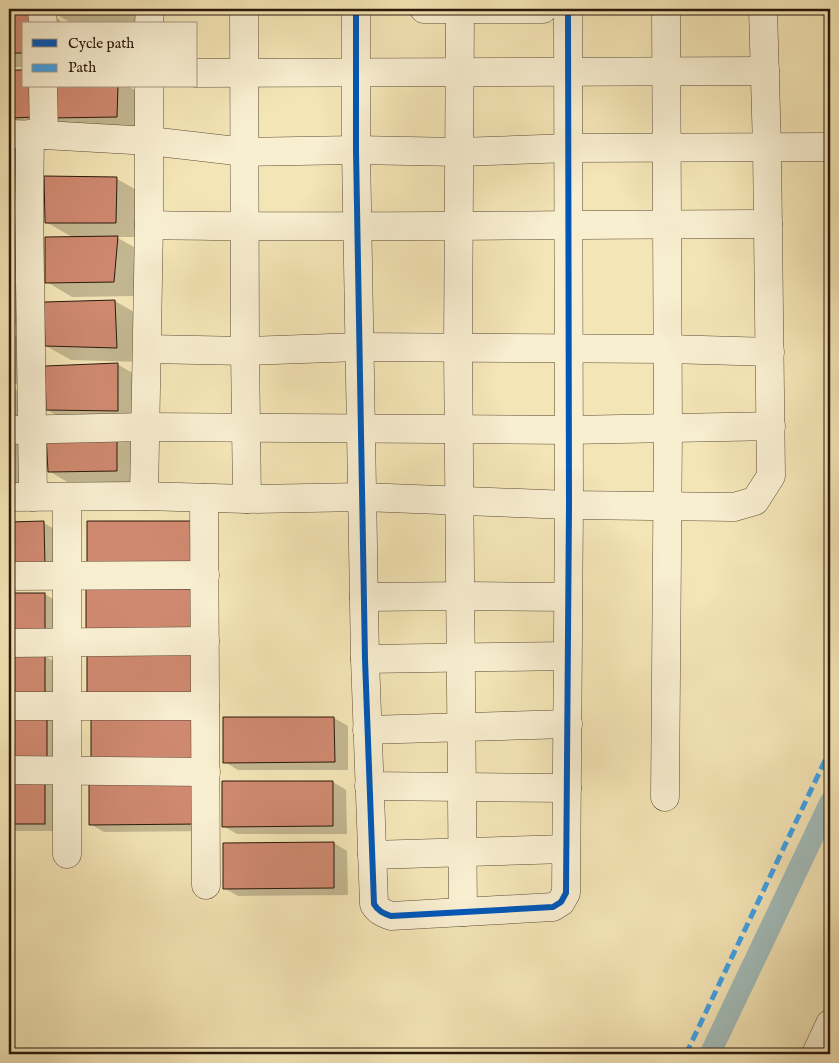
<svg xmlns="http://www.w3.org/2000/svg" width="839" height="1063" viewBox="0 0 839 1063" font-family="'IM FELL English',serif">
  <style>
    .shadow { fill: #0003 }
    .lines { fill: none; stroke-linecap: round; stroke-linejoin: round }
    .canal { stroke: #a2bcba; stroke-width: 21 }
    .building { fill: #cf8970; stroke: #2b190b }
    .minor-casing { stroke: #5d4c36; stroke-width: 29 }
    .minor { stroke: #f8eed0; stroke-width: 28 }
    .quiet { stroke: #3ea2e9; stroke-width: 5; stroke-dasharray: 10 5; stroke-linecap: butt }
    .cycleway-casing { stroke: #f8eed0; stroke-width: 9 }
    .cycleway { stroke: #0057b8; stroke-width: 6 }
  </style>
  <rect width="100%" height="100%" fill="#f4e5b6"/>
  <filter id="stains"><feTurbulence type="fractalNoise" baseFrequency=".004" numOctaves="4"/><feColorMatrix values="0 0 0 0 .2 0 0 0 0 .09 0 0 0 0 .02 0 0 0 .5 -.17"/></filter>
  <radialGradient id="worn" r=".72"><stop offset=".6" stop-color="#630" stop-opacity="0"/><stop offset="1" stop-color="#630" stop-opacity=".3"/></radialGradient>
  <g class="shadow">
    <path d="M9,9H40L60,20V24H24V67H9Z"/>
    <path d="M51,9H142V24H73L51,11Z"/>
    <path d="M9,71H24V86H128L143,95V131L9,132Z"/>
    <path d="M9,172H13L38,187L36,219L9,220Z"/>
    <path d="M117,179L142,193L141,237H116L143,252L139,296L72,297L47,282L74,238L46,222Z"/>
    <path d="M9,225L37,239L36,274H9Z"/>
    <path d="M9,280L32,293L33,325H9Z"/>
    <path d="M115,301L141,316L142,362L71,360L46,346V303Z"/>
    <path d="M9,334H12L37,349L33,384H9Z"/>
    <path d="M117,364L143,379V425L73,424L47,410Z"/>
    <path d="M9,388H13L38,403L9,437Z"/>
    <path d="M116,432L142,447V485L74,486L49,471Z"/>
    <path d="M9,440L36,455L35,489H9Z"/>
    <path d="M9,523H44L58,531V574L9,575Z"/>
    <path d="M9,594H45L58,602L59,645L9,646Z"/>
    <path d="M9,656H44L58,663V707L9,708Z"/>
    <path d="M47,717L60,725L61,769H9V718Z"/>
    <path d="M334,718L348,726V770H238L225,762Z"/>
    <path d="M44,779L58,787V831H9V780Z"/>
    <path d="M90,780L213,831L104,832L90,824Z"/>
    <path d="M333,782L346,790L347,834H237L223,826Z"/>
    <path d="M334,843L347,851L348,895L238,896L224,888Z"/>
  </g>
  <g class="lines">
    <path class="canal" d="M710,1054L830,802"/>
  </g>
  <g class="building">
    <path d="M9,9H35L36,24H24V53H9Z"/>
    <path d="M49,9H117L116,13L49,11Z"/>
    <path d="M9,70H24V86H37L39,117L9,118Z"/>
    <path d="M50,86H118L117,117L51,118Z"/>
    <path d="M9,171H13L11,205H9Z"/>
    <path d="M44,176L117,177L116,223H45Z"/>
    <path d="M9,224H12L11,260H9Z"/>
    <path d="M118,236L114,282L45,283V237Z"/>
    <path d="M115,300L117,348L45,346L44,302Z"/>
    <path d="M118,363V411L46,410L45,366Z"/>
    <path d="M9,387H13L9,422Z"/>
    <path d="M117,431V471L48,472L46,433Z"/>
    <path d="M44,521L45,567H9V522Z"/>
    <path d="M87,521H198V566L87,567Z"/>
    <path d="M86,589H197V634L86,635Z"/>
    <rect x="9" y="593" width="36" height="45"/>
    <rect x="87" y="652" width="111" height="46"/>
    <rect x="9" y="654" width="36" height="46"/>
    <rect x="9" y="716" width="38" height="46"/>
    <path d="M201,716L202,762L91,763V717Z"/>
    <path d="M223,717H334L335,762L223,763Z"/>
    <rect x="9" y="778" width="36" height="46"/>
    <path d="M200,778V824L89,825V779Z"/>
    <path d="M222,781H333V826L222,827Z"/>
    <path d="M334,842V888L223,889V843Z"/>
  </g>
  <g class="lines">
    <g class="minor-casing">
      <g id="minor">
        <path d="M42,9L43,24"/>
        <path d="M244,9L245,351L247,499"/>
        <path d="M356,9V150L365,659L374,904C378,911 383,913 391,916L553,907L561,902L566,893L569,505L568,9"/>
        <path d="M424,9H543"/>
        <path d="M460,9L458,348L463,912"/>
        <path d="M149,24L150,9"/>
        <path d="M196,73L765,71"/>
        <path d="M43,86L44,135"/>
        <path d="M9,134L44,135L150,141L245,152L356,150L459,152L569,148L830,147"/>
        <path d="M30,134L29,208L33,497"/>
        <path d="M149,225C356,229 562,224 768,224"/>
        <path d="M148,349L245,351L359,347L668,349L770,352"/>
        <path d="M9,430L146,427L569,430L771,426"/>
        <path d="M144,496L149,225V86"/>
        <path d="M9,497L144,496L247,499L363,497L569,505L734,507L755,501L771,476L767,148L763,9"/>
        <path d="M67,497V854"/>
        <path d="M204,498L206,885"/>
        <path d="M9,576L205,575"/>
        <path d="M364,597L467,596L567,597"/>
        <path d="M9,643L205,641"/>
        <path d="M365,659L567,656"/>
        <path d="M9,706H205"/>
        <path d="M367,730L568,724"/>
        <path d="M9,770L206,772"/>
        <path d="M369,786L567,788"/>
        <path d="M665,797L668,429L666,9"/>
        <path d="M372,855L566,849"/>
        <path d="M816,1054L830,1024"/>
      </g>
    </g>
    <use href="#minor" class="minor"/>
    <path class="quiet" d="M686,1054L830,750"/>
    <g class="cycleway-casing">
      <path id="cycleway" d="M356,9V150L365,659L374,904C378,911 383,913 391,916L553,907L561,902L566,893L569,505L568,9"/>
    </g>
    <use href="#cycleway" class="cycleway"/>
  </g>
  <rect width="839" height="1063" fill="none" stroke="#f4e5b6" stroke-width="30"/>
  <rect x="10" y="10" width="819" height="1043" fill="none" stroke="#2b190b" stroke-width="2.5"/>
  <rect x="15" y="15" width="809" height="1033" fill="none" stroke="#2b190b"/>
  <rect x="22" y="22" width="175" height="65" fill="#f8eed0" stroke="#a69981"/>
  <rect x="32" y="39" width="25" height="8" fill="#0057b8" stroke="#a69981"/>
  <text x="68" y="48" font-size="15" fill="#2b190b">Cycle path</text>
  <rect x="32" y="64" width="25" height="8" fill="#3ea2e9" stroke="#a69981"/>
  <text x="68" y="72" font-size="15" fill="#2b190b">Path</text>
  <rect width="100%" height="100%" filter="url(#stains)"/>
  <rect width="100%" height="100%" fill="url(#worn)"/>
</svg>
